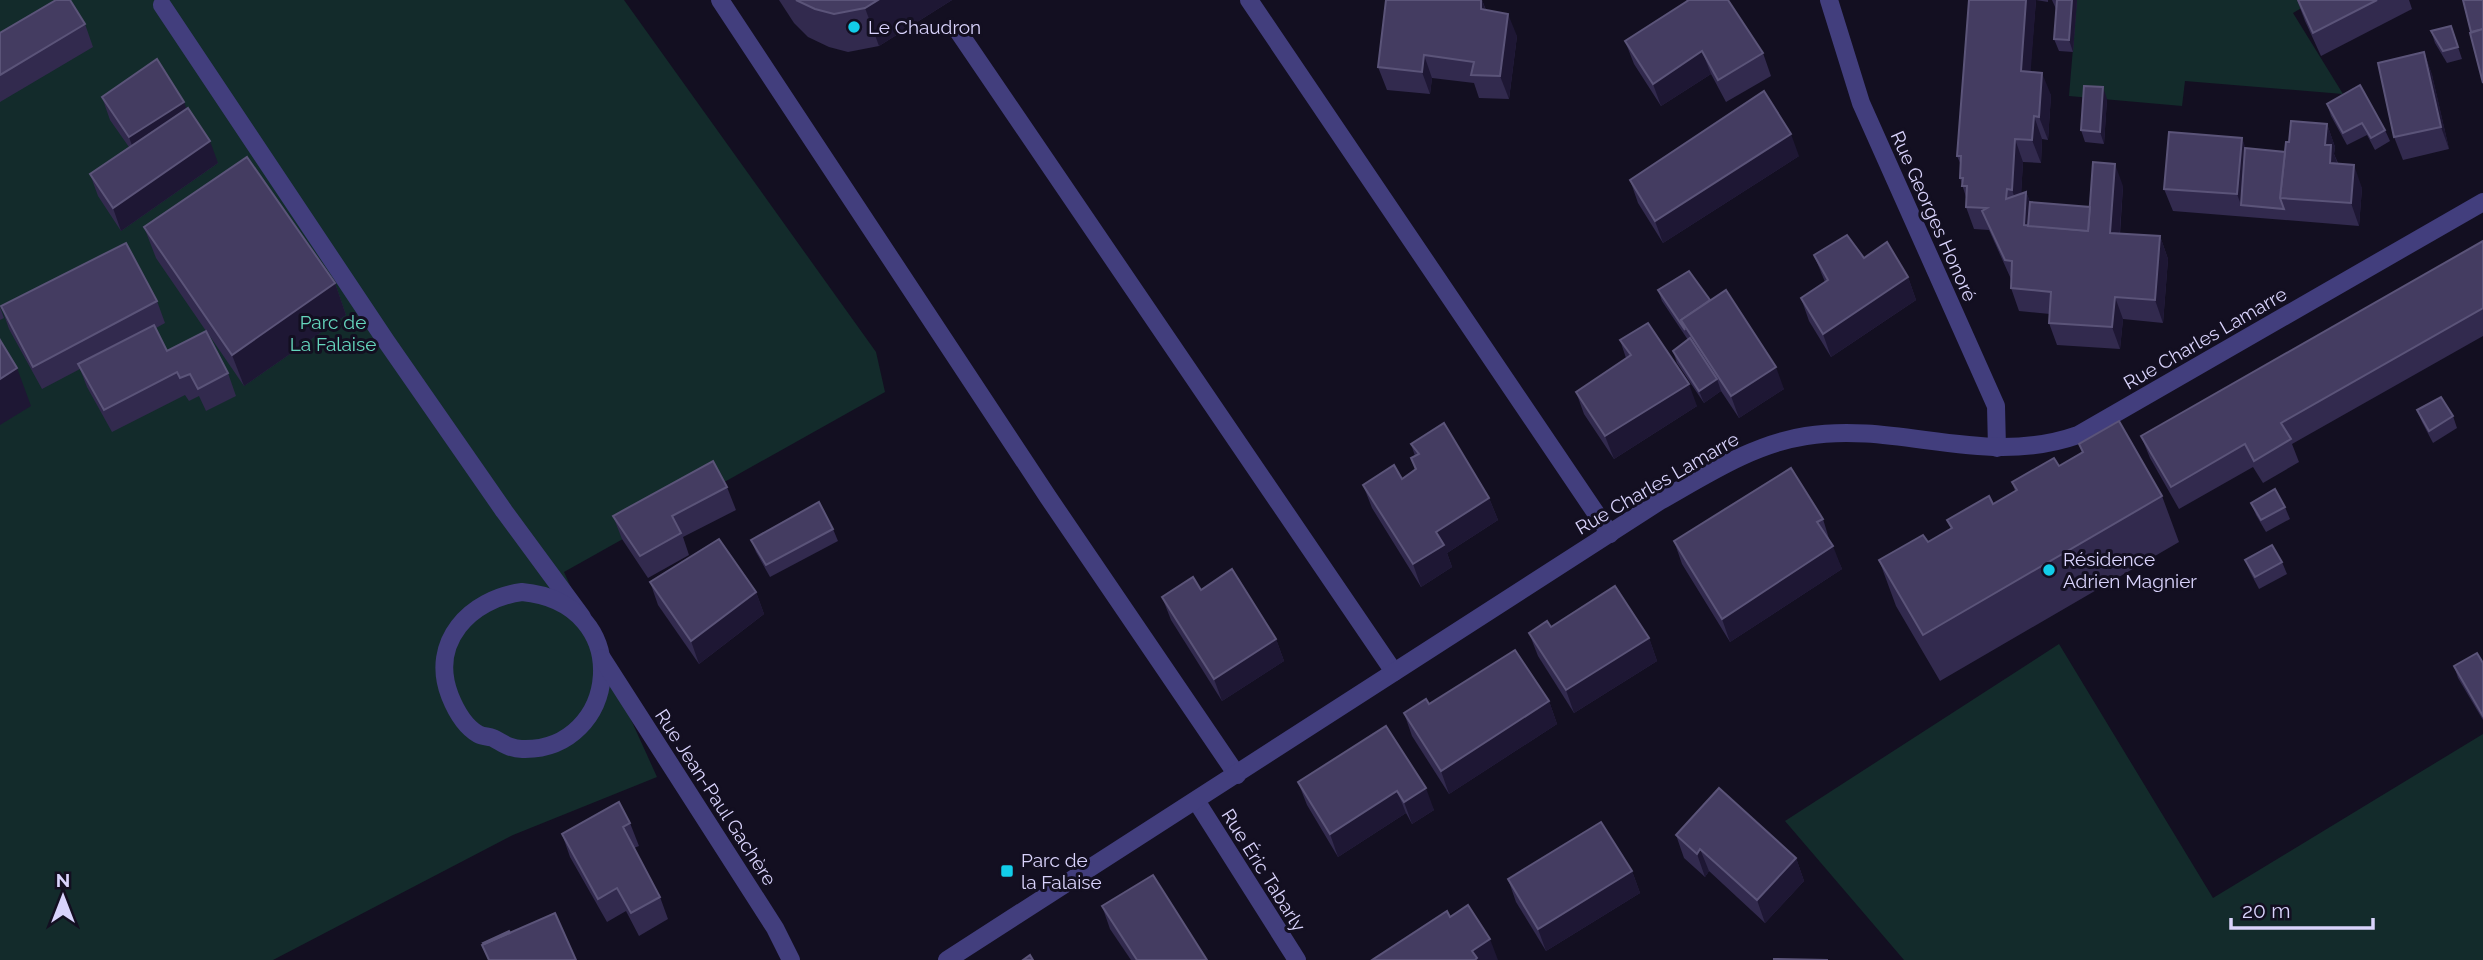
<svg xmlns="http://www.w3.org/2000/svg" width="2483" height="960" viewBox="0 0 2483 960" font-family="Raleway,sans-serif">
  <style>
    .green { fill: #132b2b }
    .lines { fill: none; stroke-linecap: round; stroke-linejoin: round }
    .minor { stroke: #423e7d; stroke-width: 18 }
    .wall { fill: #322a4e }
    .shaded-wall { fill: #1e1734 }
    .building { fill: #443c61; stroke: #5b5479; stroke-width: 2 }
    .poi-dot { fill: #12cde9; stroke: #130f21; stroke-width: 2.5 }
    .labels { text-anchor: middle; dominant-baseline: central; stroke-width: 6; stroke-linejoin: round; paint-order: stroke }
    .poi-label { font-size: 19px; fill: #d9d3fc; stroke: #130f21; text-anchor: start }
    .street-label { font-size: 19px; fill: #d9d3fc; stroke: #130f21 }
    .park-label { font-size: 19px; fill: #65d6bd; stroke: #130f21 }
  </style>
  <rect width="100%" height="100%" fill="#130f21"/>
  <g class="green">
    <path d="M0,0H624L876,352L885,392L564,572L657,777L513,835L273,960H0Z"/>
    <path d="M2077,0H2315L2293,13L2343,94L2185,81L2182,106L2069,96Z"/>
    <path d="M2059,644L2213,898L2483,734V960H1904L1785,821Z"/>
  </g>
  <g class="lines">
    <g class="minor">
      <path d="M720,0L1048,497L1237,775"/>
      <path d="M1249,0L1610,534"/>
      <path d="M1829,0L1861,103L1996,406L1997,448"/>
      <path d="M162,5L386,341L504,511L582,617"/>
      <path d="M958,31L1394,672"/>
      <path d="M522,592C638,603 619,752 522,749C510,749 503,743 493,738C488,736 483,737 478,734C464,726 456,711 450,696C429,642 470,599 522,592Z"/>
      <path d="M602,658L775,928L791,960"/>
      <path d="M1197,802L1297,960"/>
      <path d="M947,960L1660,501C1706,475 1753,444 1806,436C1899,421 1984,468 2078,435L2483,202"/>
    </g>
  </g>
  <g class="wall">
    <path d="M779,0H952L879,46L848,52L829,47L808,37L794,23Z"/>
    <path d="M1386,0H1482L1486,10L1517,36L1509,99L1479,98L1474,83L1432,78L1430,94L1387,90L1378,67Z"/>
    <path d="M1686,0H1728L1763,53L1771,76L1726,102L1711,74L1661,106L1634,64L1625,41L1687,2Z"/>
    <path d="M1969,0H2048V2L2036,0L2030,72L2051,95L2048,140L2042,139L2041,163L2023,162L2021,194L2026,192L2030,202L2090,207L2123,186L2120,234L2160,236L2168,259L2163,323L2123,319L2120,349L2057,345L2049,323L2050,314L2019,311L2011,288V279L1989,230L1974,229L1966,207V197L1960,178L1961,165L1957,156Z"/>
    <path d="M2052,0H2077L2073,52L2059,51L2054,39L2056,9Z"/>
    <path d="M2297,0H2409L2412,9L2321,56L2305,21Z"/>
    <path d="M85,24L93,47L0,102V33Z"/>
    <path d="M2431,31L2455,38L2462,59L2447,63L2435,43Z"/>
    <path d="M2424,52L2432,75L2449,149L2403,160L2394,137Z"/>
    <path d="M102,97L184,102L186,109L218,163L121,231L98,196L90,174L129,147L110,120Z"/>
    <path d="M2107,99L2104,144L2085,142L2081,130Z"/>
    <path d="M2327,104L2385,130L2390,141L2375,150L2367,135L2347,145L2331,116Z"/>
    <path d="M2327,124L2335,147L2334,154L2338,163L2362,188L2359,226L2173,211L2164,189L2242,138L2245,148L2285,152L2289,142Z"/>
    <path d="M1799,156L1663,243L1638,203L1630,180Z"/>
    <path d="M144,227L335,283L346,315L244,386L207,332L228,373L236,396L206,411L199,396L189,401L185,395L112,432L87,387L80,369L42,389L9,329L1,306L157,301L165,323L156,328L167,351L206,331L156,258Z"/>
    <path d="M2483,241V336L2292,444L2299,462L2263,483L2253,467L2179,509L2150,458L2141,436Z"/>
    <path d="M1814,255L1864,258L1908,277L1916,300L1831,357L1809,321L1801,298L1825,282Z"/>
    <path d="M1658,290L1710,300L1784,389L1739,418L1721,391L1704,403L1677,363L1673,351L1688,340L1662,301Z"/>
    <path d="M0,307L4,318L0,320Z"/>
    <path d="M1620,340L1697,406L1614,459L1584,414L1576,392L1626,358Z"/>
    <path d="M2417,410L2453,416L2457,428L2433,443L2422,422Z"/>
    <path d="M1411,444L1489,498L1498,520L1447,553L1452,567L1421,587L1372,508L1363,485L1402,479L1415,470L1411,458L1415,456Z"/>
    <path d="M2079,444L2162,496L2179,542L1940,681L1896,606L1879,560L1928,542L1951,529L1947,520L1993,504L2015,491L2012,482L2059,466L2082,452Z"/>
    <path d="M727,487L736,510L683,537L689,555L648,578L622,539L613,516Z"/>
    <path d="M2251,503L2285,507L2290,519L2266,532L2256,515Z"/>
    <path d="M1823,519L1830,542L1842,569L1730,642L1682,564L1674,541Z"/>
    <path d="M833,529L838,541L770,577L756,552L751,540Z"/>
    <path d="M2245,560L2282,562L2287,574L2259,589L2250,572Z"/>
    <path d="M650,582L756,592L764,614L699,664L658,605Z"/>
    <path d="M1162,597L1276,639L1284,661L1222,701L1171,620Z"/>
    <path d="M1551,627L1649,638L1657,661L1574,713L1538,656L1529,633Z"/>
    <path d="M2483,663V720L2458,678L2454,666Z"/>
    <path d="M1549,701L1557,724L1449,794L1412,736L1404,713L1429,704Z"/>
    <path d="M1386,726L1434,810L1412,824L1406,813L1338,857L1307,805L1298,782Z"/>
    <path d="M630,823L639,846L634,848L660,897L668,919L639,936L626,911L607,922L570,857L562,834Z"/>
    <path d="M1676,835L1796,858L1804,881L1765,923L1709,871L1705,877L1684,858Z"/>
    <path d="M1632,871L1640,893L1546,951L1516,902L1508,879Z"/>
    <path d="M1102,906L1207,960H1131L1110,929Z"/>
  </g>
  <g class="shaded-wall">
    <path d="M878,0H952L879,46L865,8Z"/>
    <path d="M1481,0H1482L1489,19L1481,9Z"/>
    <path d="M2026,0H2036L2029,94L2021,71Z"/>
    <path d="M2072,0H2077L2073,52L2069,40Z"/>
    <path d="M1508,14L1517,36L1509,99L1500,76Z"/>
    <path d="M1702,51L1711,74L1661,106L1653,84Z"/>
    <path d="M2424,52L2432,75L2449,149L2441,127Z"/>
    <path d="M1424,55L1432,78L1430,94L1422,72Z"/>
    <path d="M2042,73L2051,95L2048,140L2039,117Z"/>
    <path d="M2103,87L2107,99L2104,144L2100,132Z"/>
    <path d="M184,102L192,124L137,160L129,137Z"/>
    <path d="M2034,116L2042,139L2041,163L2032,140Z"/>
    <path d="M2327,124L2335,147L2334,154L2339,168L2330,163L2325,145Z"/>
    <path d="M1791,134L1799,156L1663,243L1655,221Z"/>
    <path d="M2242,138L2250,160L2241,205L2237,194Z"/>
    <path d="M2015,139L2023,162L2020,213L2012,190Z"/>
    <path d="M210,141L218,163L121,231L113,208Z"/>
    <path d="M2115,164L2123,186L2118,256L2110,233Z"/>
    <path d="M2354,165L2362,188L2359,226L2351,203Z"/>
    <path d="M2026,192L2035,214L2033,237L2024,225Z"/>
    <path d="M2160,236L2168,259L2163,323L2155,300Z"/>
    <path d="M1908,277L1916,300L1831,357L1823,334Z"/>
    <path d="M335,283L346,315L244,386L232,355Z"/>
    <path d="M2115,297L2123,319L2120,349L2112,327Z"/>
    <path d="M1776,367L1784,389L1739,418L1731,396Z"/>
    <path d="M17,368L31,406L0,425V379Z"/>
    <path d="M1717,379L1721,391L1704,403L1699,391Z"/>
    <path d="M1689,384L1697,406L1614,459L1605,436Z"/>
    <path d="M1489,498L1498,520L1447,553L1452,567L1421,587L1413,564L1436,532Z"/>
    <path d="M1833,546L1842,569L1730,642L1722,619Z"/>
    <path d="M756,592L764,614L699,664L691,641Z"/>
    <path d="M1649,638L1657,661L1574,713L1566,690Z"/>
    <path d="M1276,639L1284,661L1222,701L1214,679Z"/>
    <path d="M1549,701L1557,724L1449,794L1441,771Z"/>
    <path d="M1426,788L1434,810L1412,824L1404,802Z"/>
    <path d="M1397,791L1406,813L1338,857L1330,834Z"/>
    <path d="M1700,849L1709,871L1705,877L1697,854Z"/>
    <path d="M1796,858L1804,881L1765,923L1757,900Z"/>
    <path d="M1632,871L1640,893L1546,951L1538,929Z"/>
    <path d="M1490,939L1498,960H1475L1472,951Z"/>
  </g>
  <g class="building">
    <path d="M56,0H70L85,24L0,75V33Z"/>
    <path d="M796,0H878L865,8L834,14L815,9Z"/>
    <path d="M1386,0H1481V9L1508,14L1500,76L1471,75L1474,62L1424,55L1422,72L1378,67Z"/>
    <path d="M1689,0H1728L1763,53L1718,80L1702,51L1653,84L1625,41Z"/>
    <path d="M1969,0H2026L2021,71L2042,73L2039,117L2034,116L2032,140L2015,139L2012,190L2007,189L2006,199L2026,192L2024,225L2088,231L2093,162L2115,164L2110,233L2160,236L2155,300L2115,297L2112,327L2049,323L2051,292L2011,288L2012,261L2005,260L1982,211L1987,208L1966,207L1967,186H1962L1963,178H1960L1961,156H1957Z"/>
    <path d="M2057,0H2072L2069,40L2054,39Z"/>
    <path d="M2298,0H2377L2313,33Z"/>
    <path d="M2463,0H2483V29L2471,32Z"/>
    <path d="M2451,26L2458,47L2443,51L2431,31Z"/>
    <path d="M2483,29V83L2470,33Z"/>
    <path d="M2424,52L2441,127L2394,137L2378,63Z"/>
    <path d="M157,59L184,102L129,137L102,97Z"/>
    <path d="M2360,85L2385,130L2371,138L2362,123L2343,133L2327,104Z"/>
    <path d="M2084,86L2103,87L2100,132L2081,130Z"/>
    <path d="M1764,91L1791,134L1655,221L1630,180Z"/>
    <path d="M188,108L210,141L113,208L90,174Z"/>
    <path d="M2291,121L2327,124L2325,145H2331L2330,163L2354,165L2351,203L2280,198L2286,142H2289Z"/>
    <path d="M2169,132L2242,138L2237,194L2164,189Z"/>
    <path d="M2245,148L2285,152L2280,198L2284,209L2241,205Z"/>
    <path d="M247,157L335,283L232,355L144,227Z"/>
    <path d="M2030,202L2090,207L2088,231L2028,226Z"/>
    <path d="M1847,235L1864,258L1887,242L1908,277L1823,334L1801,298L1828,280L1814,255Z"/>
    <path d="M2483,241V308L2281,423L2291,439L2254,461L2245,444L2171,487L2141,436Z"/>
    <path d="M126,243L157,301L33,367L1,306Z"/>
    <path d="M1689,271L1710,300L1681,320L1685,330L1658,290Z"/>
    <path d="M1726,290L1776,367L1731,396L1681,320Z"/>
    <path d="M1648,323L1689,384L1605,436L1576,392L1631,355L1620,340Z"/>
    <path d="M154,325L167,351L206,331L228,373L198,389L190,374L180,378L177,372L104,410L78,364Z"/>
    <path d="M1690,338L1717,379L1699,391L1673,351Z"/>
    <path d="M0,340L17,368L0,379Z"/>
    <path d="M2441,397L2453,416L2429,431L2417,410Z"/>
    <path d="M2119,421L2162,496L1923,635L1879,560L1923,535L1928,542L1952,528L1947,520L1989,496L1993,504L2017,490L2012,482L2054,458L2059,466L2083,452L2079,444Z"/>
    <path d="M1444,423L1489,498L1436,532L1444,545L1413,564L1363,485L1394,465L1402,479L1416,469L1411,458L1419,454L1411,444Z"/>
    <path d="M713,461L727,487L672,516L681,533L640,556L613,516Z"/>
    <path d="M1791,468L1823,519L1817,522L1833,546L1722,619L1674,541Z"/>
    <path d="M2275,489L2285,507L2261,520L2251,503Z"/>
    <path d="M819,502L833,529L766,565L751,540Z"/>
    <path d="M719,539L756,592L691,641L650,582Z"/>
    <path d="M2272,545L2282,562L2255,577L2245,560Z"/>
    <path d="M1232,569L1276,639L1214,679L1162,597L1193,577L1201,590Z"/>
    <path d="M1615,586L1649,638L1566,690L1529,633L1547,621L1551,627Z"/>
    <path d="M1515,650L1549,701L1441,771L1404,713L1426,699L1429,704Z"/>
    <path d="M2477,653L2483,663V716L2454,666Z"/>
    <path d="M1386,726L1426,788L1404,802L1397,791L1330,834L1298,782Z"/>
    <path d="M1719,788L1796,858L1757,900L1700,849L1697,854L1676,835Z"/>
    <path d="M619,802L630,823L623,827L660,897L631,913L617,888L598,899L562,834Z"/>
    <path d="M1601,822L1632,871L1538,929L1508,879Z"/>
    <path d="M1153,875L1207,960H1137L1102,906Z"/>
    <path d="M1468,905L1490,939L1472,951L1477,958L1475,960H1372L1447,911L1450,917Z"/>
    <path d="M555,913L576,960H489L482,945Z"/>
    <path d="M509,931L510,933L484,944L483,943Z"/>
    <path d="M1030,955L1033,960H1023Z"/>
    <path d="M1774,959L1828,960H1774Z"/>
  </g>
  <g class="poi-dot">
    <circle cx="854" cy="27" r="7"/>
    <circle cx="2049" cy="570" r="7"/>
    <rect x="1000" y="864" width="14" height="14" rx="3.5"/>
  </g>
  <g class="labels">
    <g class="poi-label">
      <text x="868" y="27">Le Chaudron</text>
      <text x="2063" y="559">Résidence<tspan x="2063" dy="22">Adrien Magnier</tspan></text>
      <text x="1021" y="860">Parc de<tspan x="1021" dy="22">la Falaise</tspan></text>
    </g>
    <g class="street-label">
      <text transform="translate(1934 216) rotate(66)">Rue Georges Honoré</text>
      <text transform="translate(2205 338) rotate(-30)">Rue Charles Lamarre</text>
      <text transform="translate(1657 483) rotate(-30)">Rue Charles Lamarre</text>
      <text transform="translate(716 797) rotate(57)">Rue Jean-Paul Gachère</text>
      <text transform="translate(1264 870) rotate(58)">Rue Éric Tabarly</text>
    </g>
    <g class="park-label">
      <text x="333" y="322">Parc de<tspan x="333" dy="22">La Falaise</tspan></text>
    </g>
  </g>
  <g transform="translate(63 897)" stroke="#130f21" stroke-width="5" paint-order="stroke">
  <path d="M0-5L12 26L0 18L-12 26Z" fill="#d9d3fc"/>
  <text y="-10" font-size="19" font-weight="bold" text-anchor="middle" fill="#d9d3fc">N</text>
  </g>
  <path d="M2231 918v10h142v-10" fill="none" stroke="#d9d3fc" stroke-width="3.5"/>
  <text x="2242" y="918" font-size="21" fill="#d9d3fc" stroke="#130f21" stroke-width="5" paint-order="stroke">20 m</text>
</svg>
